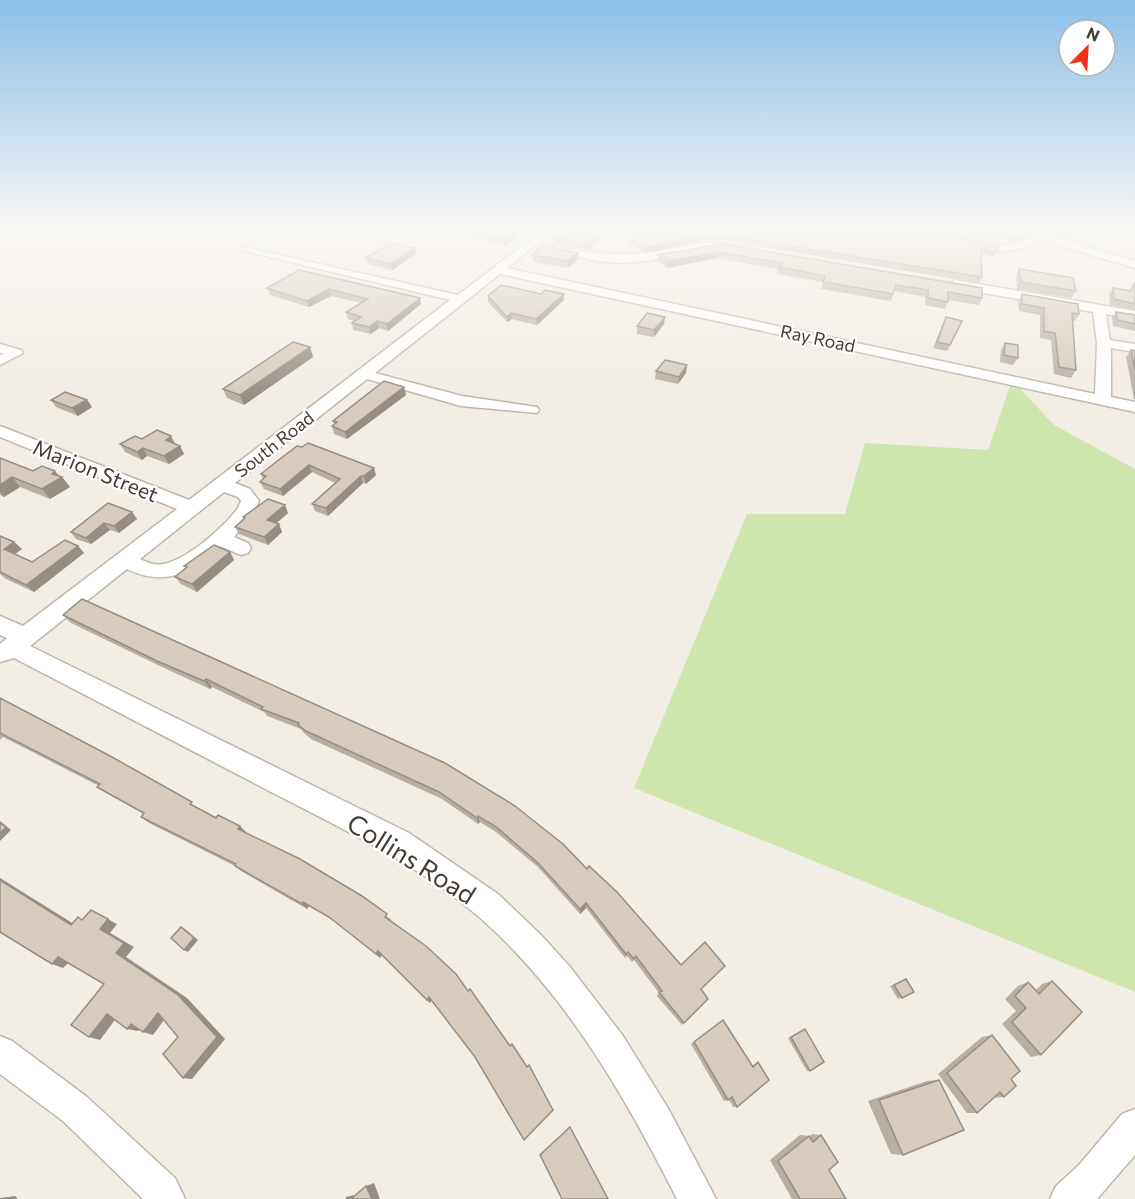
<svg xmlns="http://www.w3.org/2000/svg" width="1135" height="1199" viewBox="0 0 1135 1199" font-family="Commissioner,sans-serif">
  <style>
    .green { fill: #cfe5ae }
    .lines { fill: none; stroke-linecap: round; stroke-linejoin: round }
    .minor-casing { stroke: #c0b7ab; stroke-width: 3 }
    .minor { fill: #fff; fill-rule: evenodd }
    .wall { fill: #b8afa3 }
    .shaded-wall { fill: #968e84 }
    .building { fill: #d6cbbd; stroke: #968e84; stroke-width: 1.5 }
    .labels { text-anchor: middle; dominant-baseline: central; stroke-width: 4.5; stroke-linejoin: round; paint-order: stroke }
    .far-street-label { font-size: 18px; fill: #443d35; stroke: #fff }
    .street-label { font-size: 21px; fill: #443d35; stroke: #fff }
    .near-street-label { font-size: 26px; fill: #443d35; stroke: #fff }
  </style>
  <rect width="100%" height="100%" fill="#f2ede5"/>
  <path class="green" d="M1012,380L1054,425L1135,469V992L634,788L747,514H845L865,443L988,450Z"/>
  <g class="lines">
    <g class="minor-casing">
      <g id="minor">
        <path d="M541,231H553L507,268L1095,394L1097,343L1093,312L955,288L949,284L955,280L1135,311V319L1106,314L1110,340L1135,344V352L1111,348V397L1135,402V412L500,274L375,373L462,396L537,407L539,410L537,413L461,406L367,379L235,483L250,489L259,501L253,514L234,537L248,543L251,548L248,553L241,555L222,547C190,572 166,588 127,569L30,646L409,833L498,894L541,935L570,967L623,1036L669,1110L716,1199H677C627,1100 570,1000 487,924C424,867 347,831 271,792C186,747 100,703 14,658L0,662V644L7,638L0,635V616L23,626L177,509L0,437V426L189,500L450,300L244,251V247L458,295ZM224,492L238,497L241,501L238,508C224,527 187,560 163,564C155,566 147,562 140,559Z"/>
        <path d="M917,231H939L1005,246L1023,242L1038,233L1063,231L1053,237L1135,261V268L1044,241L1005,252Z"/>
        <path d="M702,242L744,246L750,249L744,252L702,248L649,261L622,263L597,261L544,248L550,245C616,258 637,257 702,242Z"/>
        <path d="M0,344L21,350L23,353L0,365V355L4,354L0,353Z"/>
        <path d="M0,1036L12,1041L87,1097L175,1178L185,1199H143L63,1121L0,1074Z"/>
        <path d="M1135,1109V1155L1097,1199H1050L1056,1186L1079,1165L1122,1114Z"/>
      </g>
    </g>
    <use href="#minor" class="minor"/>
  </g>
  <g class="wall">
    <path d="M452,231H516L517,238L505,246L488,243L487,240L454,234Z"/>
    <path d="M653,231L815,237L933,231L997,252L992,257L981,254L982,277L979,283L721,240L699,241L644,253L629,243V238Z"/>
    <path d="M951,231H1036L1015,242L999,236L997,242Z"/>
    <path d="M1061,231H1088L1066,238L1059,236Z"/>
    <path d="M553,237H597V242L588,250L553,242Z"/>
    <path d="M722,244L982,298L979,305L948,300L945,309L925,305V297L894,291L891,301L821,289L823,282L777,274L778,269L717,258L667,268L657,261L658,255Z"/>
    <path d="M415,248L416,254L392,270L368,264L366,258Z"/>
    <path d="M532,255L578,259L568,268L533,262Z"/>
    <path d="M1019,269L1076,291L1071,298L1017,289L1016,276Z"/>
    <path d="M299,270L421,304L388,331L379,328L371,334L353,330L352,323L354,321L348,319L346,312L361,303L331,296L309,307L270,295L267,288Z"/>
    <path d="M1135,280V310L1110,305L1109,294L1113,288L1130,291Z"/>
    <path d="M541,294H564V300L537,325L512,319L507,322L488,302V296Z"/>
    <path d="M1022,294L1079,314L1075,321H1073L1076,370L1071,378L1054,374L1051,340L1040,338V315L1019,311L1018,301Z"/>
    <path d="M1116,312L1135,315V331L1113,326L1112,317Z"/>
    <path d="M946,317L962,321L947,351L933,348Z"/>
    <path d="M664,324L654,337L637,334V326Z"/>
    <path d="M1005,343L1018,358L1013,365L1000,362L1001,350Z"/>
    <path d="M310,347L313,357L244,405L227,398L223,389Z"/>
    <path d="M1131,350L1135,351V400L1134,399L1126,357Z"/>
    <path d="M687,365L686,373L678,384L655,379L656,371Z"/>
    <path d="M404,387L406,395L347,439L334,434L332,426L334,424L333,421Z"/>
    <path d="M51,400H87L92,407L78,416L56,407Z"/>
    <path d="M142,439L175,444L180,446L184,454L169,464L147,456L142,460L125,452L120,444Z"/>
    <path d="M297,446L376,475L366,484L363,483L328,516L315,511L312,504L335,483L312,472L283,496L264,489L260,482L263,479L261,474Z"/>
    <path d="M0,458L33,471L62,477L70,487L50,499L20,487L4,497L0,495Z"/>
    <path d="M132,512L137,519L119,533L110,530L91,544L76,539L71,532Z"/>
    <path d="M288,513L276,523L282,532L268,545L239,534L235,527L244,519L243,517Z"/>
    <path d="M0,536L14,542L22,549L15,554L32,562L78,546L84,553L34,592L6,579L0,574Z"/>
    <path d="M230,552L234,560L197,592L181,584L175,577L186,568L184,566Z"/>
    <path d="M63,615L445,763L701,989L708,999L682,1025L657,996L659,993L634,960L632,962L627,956L625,958L586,908L580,914L538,867L496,832L480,822L478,824L442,799L311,739L303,732L301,729L267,716L264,712L212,687L210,689L164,668L71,623Z"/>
    <path d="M0,698L198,808L246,832V833L391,919L390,920L553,1110L524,1140L475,1057L432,1000L430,1003L382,955L380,958L334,921L309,906L307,909L241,871L235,866L149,823L141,817L144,814L106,793L97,787L99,786L3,737L0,740Z"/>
    <path d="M906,979L914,992L898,999L890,986Z"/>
    <path d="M1052,981L1041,1055L1031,1057L1002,1024L1016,1011L1005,999L1018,986L1028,982L1036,990L1042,984Z"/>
    <path d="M723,1020L752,1066L758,1062L737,1107H733L729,1100L724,1101L691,1044Z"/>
    <path d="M805,1029L810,1071H807L788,1038Z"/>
    <path d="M992,1035L1011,1079L1004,1097L994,1098L977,1113H967L938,1074L982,1037Z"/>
    <path d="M939,1080L903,1155L891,1154L868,1101L927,1081Z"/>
    <path d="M812,1134L821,1135L829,1170L846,1199H792L770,1160L800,1135L809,1136H810Z"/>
  </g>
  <g class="shaded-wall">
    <path d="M1028,231H1036L1015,242L1017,236Z"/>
    <path d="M1075,231H1088L1066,238L1069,233Z"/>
    <path d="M516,232L517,238L505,246V240Z"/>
    <path d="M700,236L699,241L644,253V248Z"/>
    <path d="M597,237V242L588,250V245Z"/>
    <path d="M415,248L416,254L392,270L390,264Z"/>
    <path d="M718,252L717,258L667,268L668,261Z"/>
    <path d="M578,253V259L568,268V261Z"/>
    <path d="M329,289L331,296L309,307L307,301Z"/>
    <path d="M564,294V300L537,325L536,319Z"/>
    <path d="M420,298L421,304L388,331L387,324Z"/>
    <path d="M511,313L512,319L507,322V317Z"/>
    <path d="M665,317L664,324L654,337V330Z"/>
    <path d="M377,321L379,328L371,334L369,327Z"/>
    <path d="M310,347L313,357L244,405L240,395Z"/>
    <path d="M687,365L686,373L678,384L679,377Z"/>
    <path d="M404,387L406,395L347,439L345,432Z"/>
    <path d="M87,400L92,407L78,416L72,408Z"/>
    <path d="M171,436L175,444L166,440Z"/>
    <path d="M180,446L184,454L169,464L164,456Z"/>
    <path d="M143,448L147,456L142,460L137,452Z"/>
    <path d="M309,465L312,472L283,496L280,489Z"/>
    <path d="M374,468L376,475L366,484L364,476Z"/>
    <path d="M55,471L61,478L62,477L70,487L50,499L42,489L52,474Z"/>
    <path d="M361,476L363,483L328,516L326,508Z"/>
    <path d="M12,477L20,487L4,497L0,492V485Z"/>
    <path d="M285,505L288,513L271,528L267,520Z"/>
    <path d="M132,512L137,519L119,533L114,526Z"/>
    <path d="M104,523L110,530L91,544L86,538Z"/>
    <path d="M279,524L282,532L268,545L264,537Z"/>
    <path d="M14,542L22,549L12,556L4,549Z"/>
    <path d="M78,546L84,553L34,592L26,585Z"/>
    <path d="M230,552L234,560L197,592L192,584Z"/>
    <path d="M206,679L212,687L210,689L204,681Z"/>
    <path d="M478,816L480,822L478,824L477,818Z"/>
    <path d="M0,821L11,830L0,841Z"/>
    <path d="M240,826L246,832L244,834L238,829Z"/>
    <path d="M0,878L82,929L71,925L0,880Z"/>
    <path d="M303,902L309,906L307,909L302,904Z"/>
    <path d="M586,903V908L580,914V909Z"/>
    <path d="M91,910L117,924L110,933L134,947L126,957L187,998L225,1039L192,1079L183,1078L217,1037L116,953L100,929Z"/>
    <path d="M181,927L185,929L198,940L188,952L184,950Z"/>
    <path d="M378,951L382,955L380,958L376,954Z"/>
    <path d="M58,957L70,961L63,968L52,964Z"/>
    <path d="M429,997L432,1000L430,1003L427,1000Z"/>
    <path d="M158,1013L167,1016L153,1035L143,1032Z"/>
    <path d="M107,1014L117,1017L100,1040L89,1037Z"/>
    <path d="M131,1024L141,1026L138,1031L127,1029Z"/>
    <path d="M374,1183L380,1199H372L366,1186Z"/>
    <path d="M354,1195L355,1199H346V1197Z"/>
    <path d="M15,1196L18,1199H0V1198Z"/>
  </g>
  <g class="building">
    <path d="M474,231H516V232L505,240L487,236L490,234Z"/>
    <path d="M559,231H570L597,237L588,245L553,237Z"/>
    <path d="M653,231H774L815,237L817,231H933L999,247L995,252L981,249L982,277L722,235L700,236L644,248L629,238Z"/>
    <path d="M976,231H993L999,237Z"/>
    <path d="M1002,231H1028L1017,236Z"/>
    <path d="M390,243L415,248L390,264L366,258Z"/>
    <path d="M722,244L982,288V298L948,292V302L928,298V290L896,285L893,294L836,284L823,282L825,276L779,267L782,263L718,252L668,261L658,255Z"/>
    <path d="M543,245L578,253L568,261L532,255Z"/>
    <path d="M1019,269L1073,278L1076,291L1021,282Z"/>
    <path d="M299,270L420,298L387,324L377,321L369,327L352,323L361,317L346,312L368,299L329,289L307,301L267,288Z"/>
    <path d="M1135,282V304L1114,299L1113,288L1131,291Z"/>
    <path d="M501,285L541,294L545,290L564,294L536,319L511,313L507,317L488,296Z"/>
    <path d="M1022,294L1078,304L1079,314L1072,313L1076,370L1059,367L1055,333L1044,331V308L1022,304Z"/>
    <path d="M1116,312L1135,315V324L1117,320Z"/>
    <path d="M647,313L665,317L654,330L637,326Z"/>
    <path d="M946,317L962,321L950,345L937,342Z"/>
    <path d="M293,342L310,347L240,395L223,389Z"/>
    <path d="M1005,343L1018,345V358L1004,355Z"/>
    <path d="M1131,350L1135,351V370Z"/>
    <path d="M665,360L687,365L679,377L656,371Z"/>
    <path d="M384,381L404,387L345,432L332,426L337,422L333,421Z"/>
    <path d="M65,392L87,400L72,408L51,400Z"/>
    <path d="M157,430L171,436L166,440L180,446L164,456L143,448L137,452L120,444L135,436L142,439Z"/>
    <path d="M308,443L374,468L364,476H361L326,508L312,504L340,479L309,465L280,489L260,482L266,476L261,474L276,462L297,446L302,447Z"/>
    <path d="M0,458L33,471L42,466L55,471L52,474L62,477L42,489L12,477L0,485Z"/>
    <path d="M268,499L285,505L267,520L279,524L264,537L235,527L245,518L243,517Z"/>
    <path d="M108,503L132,512L114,526L104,523L86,538L71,532Z"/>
    <path d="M0,536L14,542L4,549L32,562L65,540L78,546L26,585L0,572Z"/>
    <path d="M214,545L230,552L192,584L175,577L187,567L184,566Z"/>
    <path d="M82,599L445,763L515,806L563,844L587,869L589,866L617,892L681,965L705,942L725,966L701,989L708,999L684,1023L659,992L662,991L636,956L634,959L628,952L626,954L586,903L580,909L537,862L495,826L478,816L477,818L439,792L306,731L298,725L299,723L261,709L263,707L206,679L204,681L157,661L63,615Z"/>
    <path d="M0,698L112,757L192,802L190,804L216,818L218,815L240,826L238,829L300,859L362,896L387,914L385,917L426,946L456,974L468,991L470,989L510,1046L512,1044L527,1067L529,1065L553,1110L524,1140L475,1057L429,997L427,1000L378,951L376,954L329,917L303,902L302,904L235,866L236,864L141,817L144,813L97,787L100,784L0,733Z"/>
    <path d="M0,823L6,827L0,833Z"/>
    <path d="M0,880L71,925L78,917L82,920L91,910L108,919L100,929L124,943L116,953L178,995L217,1037L183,1078L163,1054L178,1037L158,1013L143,1032L131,1024L127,1029L107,1014L89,1037L71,1025L104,984L58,957L52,964L0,932Z"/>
    <path d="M181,927L194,938L184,950L171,938Z"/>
    <path d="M906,979L914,992L902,998L894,985Z"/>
    <path d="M1052,981L1082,1012L1041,1055L1012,1022L1026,1008L1015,996L1028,982L1039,994Z"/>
    <path d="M723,1020L753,1067L758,1062L769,1080L737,1107L732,1097L728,1100L694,1042Z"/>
    <path d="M805,1029L824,1062L810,1071L791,1037Z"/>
    <path d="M992,1035L1020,1071L1011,1079L1016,1086L1004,1097L1000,1092L977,1113L947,1073Z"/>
    <path d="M939,1080L964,1130L903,1155L879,1100Z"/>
    <path d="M570,1127L608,1199H562L540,1155Z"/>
    <path d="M821,1135L838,1162L829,1170L846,1199H800L778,1161L809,1136L813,1142Z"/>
    <path d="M366,1186L372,1199H351Z"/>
  </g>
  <linearGradient id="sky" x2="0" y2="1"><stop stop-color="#8cc0ea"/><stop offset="0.58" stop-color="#f9f7f3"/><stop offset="1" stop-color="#f9f7f3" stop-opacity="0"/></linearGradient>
  <rect width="1135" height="399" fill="url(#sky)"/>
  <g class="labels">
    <g class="far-street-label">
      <text transform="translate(818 338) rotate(12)">Ray Road</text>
      <text transform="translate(274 444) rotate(-38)">South Road</text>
    </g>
    <g class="street-label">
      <text transform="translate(96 470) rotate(22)">Marion Street</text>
    </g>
    <g class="near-street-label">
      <text transform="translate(412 858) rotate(32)">Collins Road</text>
    </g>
  </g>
  <g transform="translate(1087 48) rotate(24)"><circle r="28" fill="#ffffff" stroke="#b4b1ae" stroke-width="1.5"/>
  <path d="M0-4.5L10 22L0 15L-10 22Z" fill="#f3311a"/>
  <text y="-9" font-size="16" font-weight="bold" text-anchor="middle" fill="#443d35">N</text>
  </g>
</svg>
